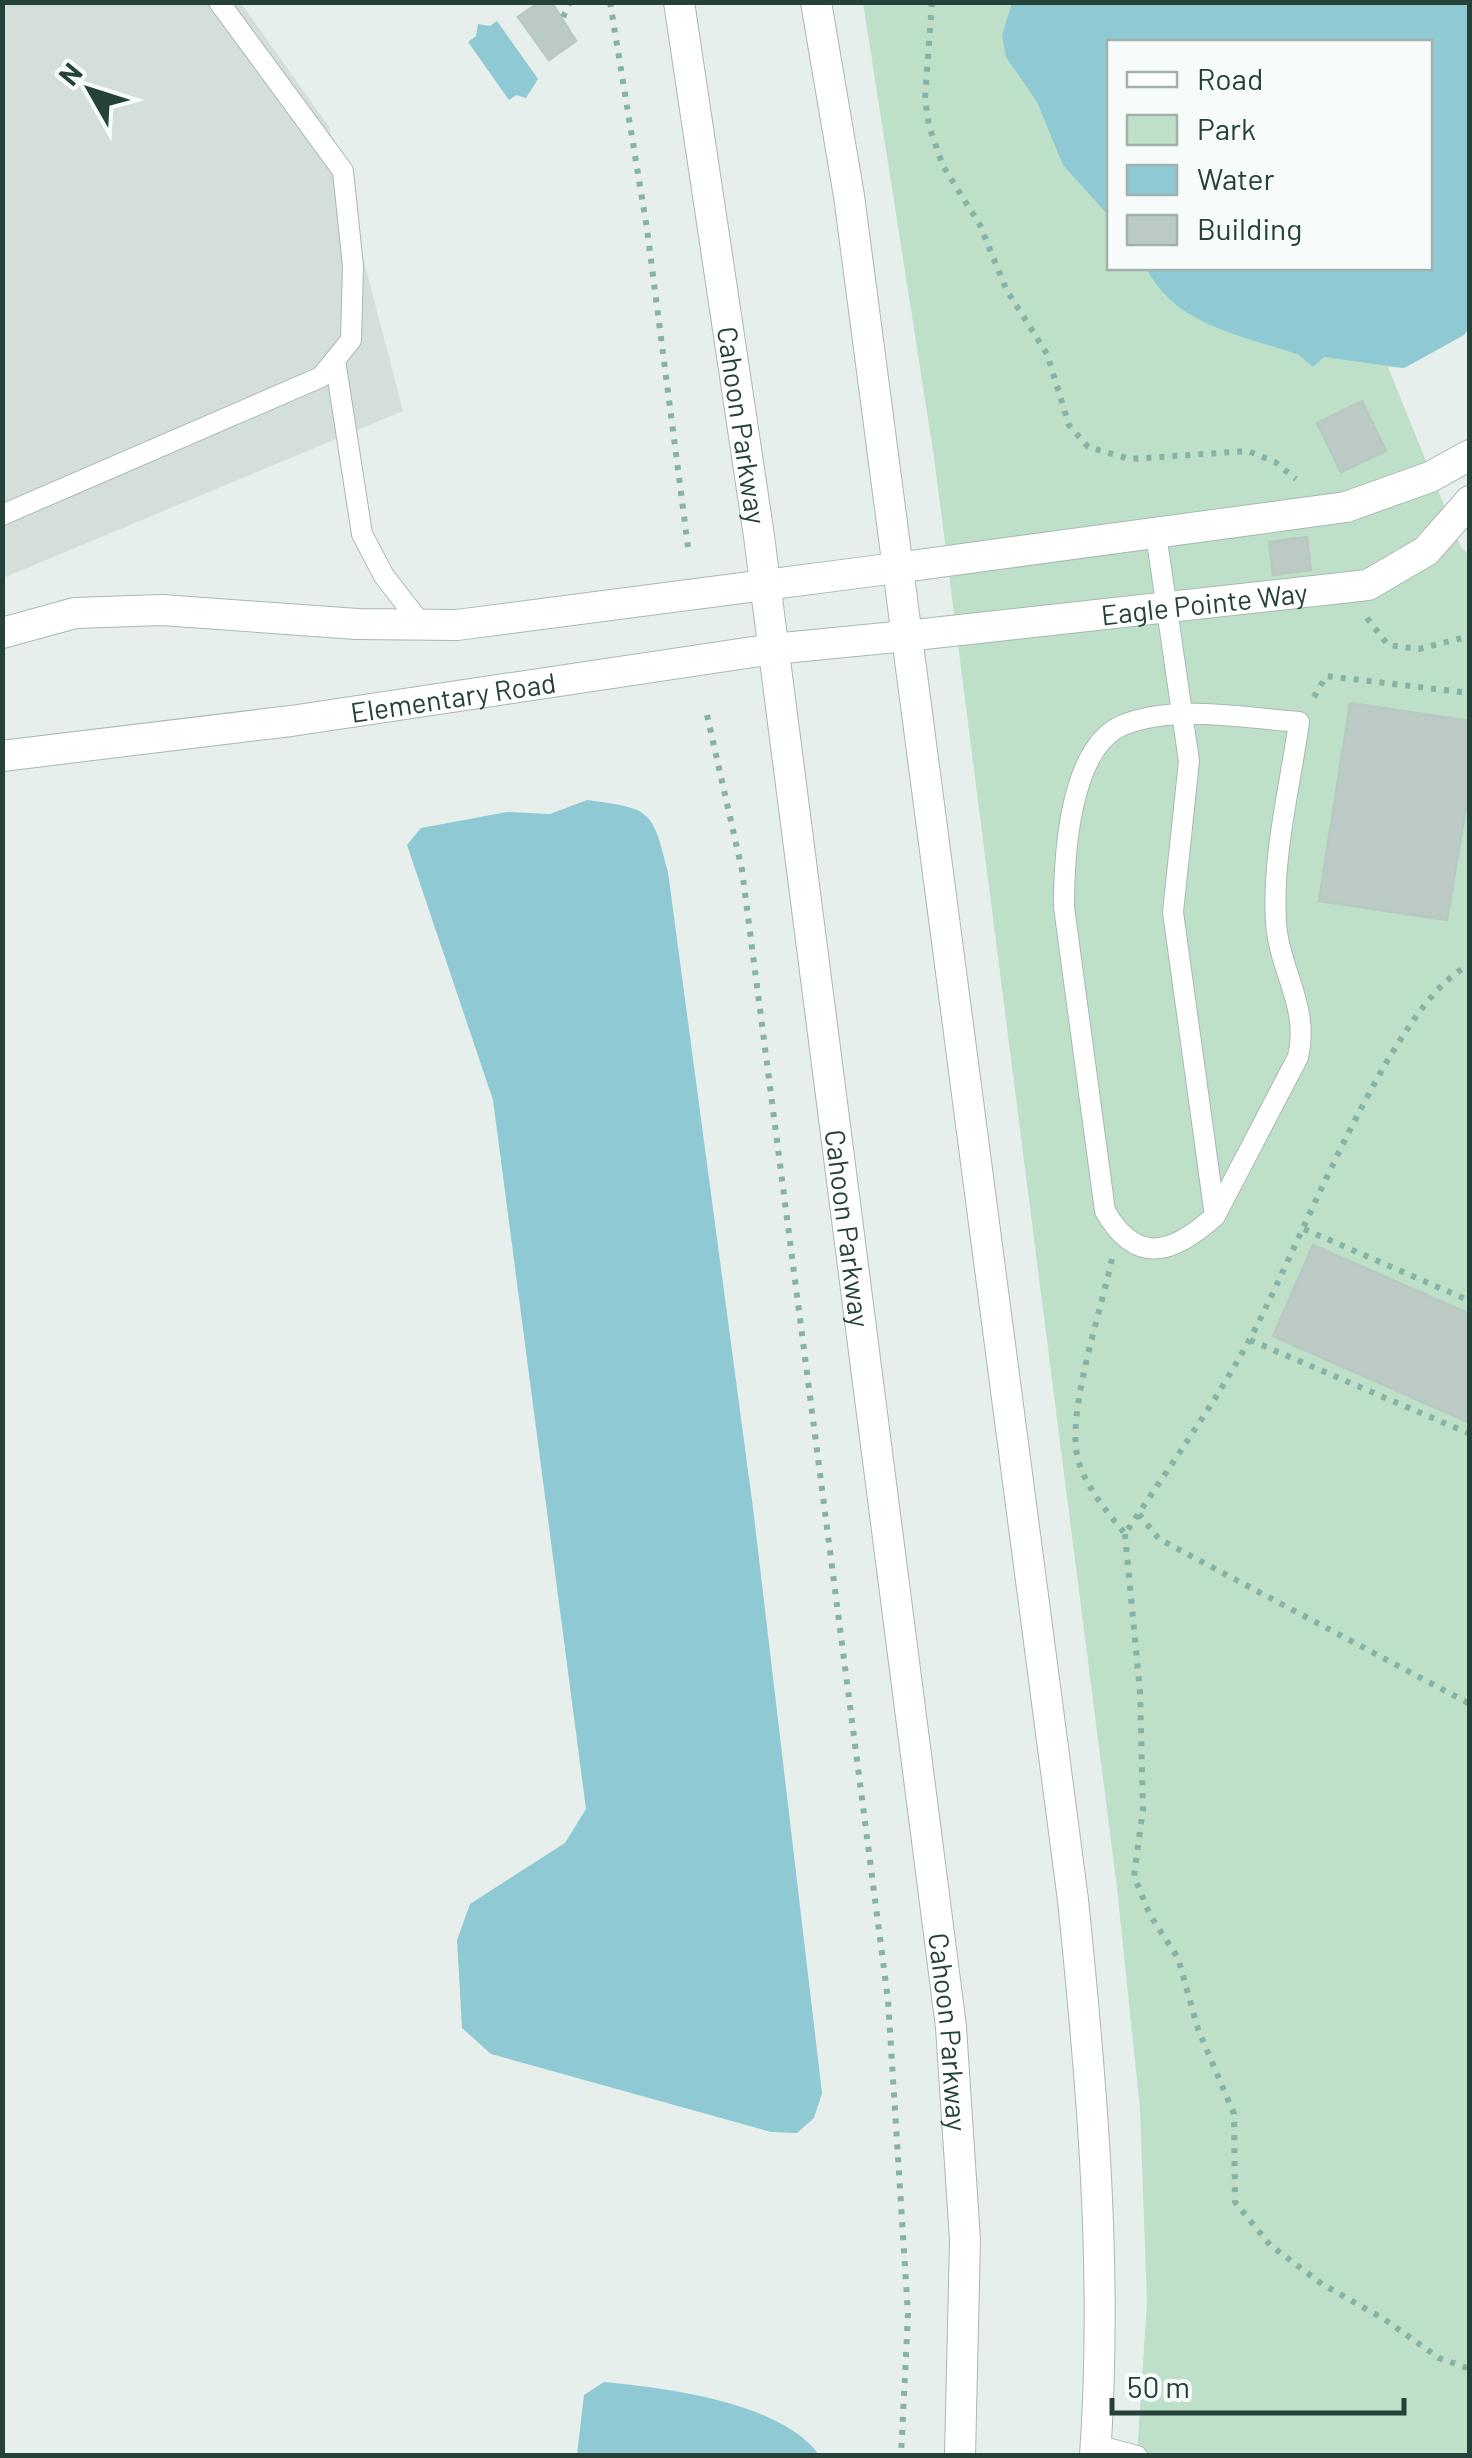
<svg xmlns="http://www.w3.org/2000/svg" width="1472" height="2458" viewBox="0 0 1472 2458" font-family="Barlow,sans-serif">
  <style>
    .built { fill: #d4dfda }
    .green { fill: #bfe0c8; fill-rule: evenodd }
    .water { fill: #8ec9d4 }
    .building { fill: #bbcac4; stroke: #b8c9c2; stroke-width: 2.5 }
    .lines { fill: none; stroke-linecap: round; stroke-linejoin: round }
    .service-casing { stroke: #a8b8b2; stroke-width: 22 }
    .minor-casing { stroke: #a8b8b2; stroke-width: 32 }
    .tertiary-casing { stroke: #a8b8b2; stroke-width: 32 }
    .path { stroke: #86b3a5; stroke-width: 6; stroke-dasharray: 5 8; stroke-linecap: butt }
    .service { stroke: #fff; stroke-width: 20 }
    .minor { stroke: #fff; stroke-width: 30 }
    .tertiary { stroke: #fff; stroke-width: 30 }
    .labels { text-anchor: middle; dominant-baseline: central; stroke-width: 8; stroke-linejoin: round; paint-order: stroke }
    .street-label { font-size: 28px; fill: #24423a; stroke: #f7fbf9 }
  </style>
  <rect width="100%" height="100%" fill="#e6efeb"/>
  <path class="built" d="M3,3H241L329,127L403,411L3,578Z"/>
  <path class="green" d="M863,3H1469V326L1464,335L1404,368L1388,367L1461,547L1470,556L1469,2455H1137L1147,2302L1140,2109L1117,1888L934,457ZM1110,42H1430V268H1110Z"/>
  <g class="water">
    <path d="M1012,3H1469L1470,326L1464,335L1404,368L1324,357L1313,367L1299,355C1240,334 1177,327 1146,268H1430V42H1110L1109,216L1063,165L1037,102L1006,57L1002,35Z"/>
    <path d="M497,21L538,79L526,98L516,95L509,100L468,42L476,36L478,24L490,26Z"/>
    <path d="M587,800C651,809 652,808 668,872L753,1508L822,2093L814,2118L797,2133L771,2132L491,2054L462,2028L457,1940L470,1904L565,1843L586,1809L493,1100L407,845L421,828L507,812L550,814Z"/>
    <path d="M604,2382C666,2388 781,2402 819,2455H577L584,2395Z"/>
  </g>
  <g class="building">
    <path d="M539,2L554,6L576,41L549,60L518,17Z"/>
    <path d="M1362,401L1386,451L1341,472L1317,423Z"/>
    <path d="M1307,537L1311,570L1273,575L1269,542Z"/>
    <path d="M1350,703L1470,721V783L1447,920L1319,901Z"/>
    <path d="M1313,1245L1470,1314V1423L1273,1336Z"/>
  </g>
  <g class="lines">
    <g class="service-casing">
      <g id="service">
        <path d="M335,360L362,534L384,576L422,625"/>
        <path d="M2,515L321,377L351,340L353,266L343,171L219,2"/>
        <path d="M1156,534L1189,761L1173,912L1215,1216L1298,1057C1310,1006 1279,971 1276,922C1272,856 1290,787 1299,722C1244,718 1176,704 1123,725C1069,748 1064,857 1064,907L1105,1211C1137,1267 1174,1253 1215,1216"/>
        <path d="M1096,2445L1137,2456"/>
      </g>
    </g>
    <g class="minor-casing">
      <g id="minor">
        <path d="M896,568L1346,507L1430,477L1470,455"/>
        <path id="s1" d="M906,636L1368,585L1426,551L1470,501"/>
      </g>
    </g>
    <g class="tertiary-casing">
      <g id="tertiary">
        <path id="s2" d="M679,2L759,536L951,2027L965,2240L960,2456"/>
        <path d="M816,2L849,196L1073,1900C1092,2085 1108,2270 1095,2456"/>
        <path d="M2,633L75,613L162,610L357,624L457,625L896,568"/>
        <path id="s3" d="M2,756L291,721L773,649L906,636"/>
      </g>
    </g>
    <g class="path">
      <path d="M610,2L647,229L688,547"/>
      <path d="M932,2L925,99L929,126L943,166L980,225L1006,289L1047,354L1069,425L1088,447L1130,459L1248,451L1275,462L1296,479"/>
      <path d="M563,17L570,2"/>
      <path d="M1367,618L1388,645L1419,649L1470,636"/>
      <path d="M1314,697L1326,676L1470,693"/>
      <path d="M707,715L742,870L888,2000L908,2314L901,2456"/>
      <path d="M1304,1229L1470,1301"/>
      <path d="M1112,1259C1101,1310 1071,1399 1076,1448C1079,1480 1106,1510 1125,1534C1165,1473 1209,1412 1245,1348C1292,1266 1392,998 1470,965"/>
      <path d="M1250,1340L1470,1434"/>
      <path d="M1139,1514L1159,1539L1470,1704"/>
      <path d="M1125,1534L1140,1692L1143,1809L1134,1876L1150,1915L1178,1958L1198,2029L1234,2114L1235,2202L1270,2245L1322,2284L1384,2319L1439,2358L1470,2369"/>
    </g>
    <use href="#service" class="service"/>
    <use href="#minor" class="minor"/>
    <use href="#tertiary" class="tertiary"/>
  </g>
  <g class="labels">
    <g class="street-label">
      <text stroke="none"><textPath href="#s2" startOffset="428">Cahoon Parkway</textPath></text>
      <text stroke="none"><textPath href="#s1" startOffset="300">Eagle Pointe Way</textPath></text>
      <text stroke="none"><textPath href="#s3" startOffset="455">Elementary Road</textPath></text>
      <text stroke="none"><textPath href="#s2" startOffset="1238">Cahoon Parkway</textPath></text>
      <text stroke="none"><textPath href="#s2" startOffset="2048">Cahoon Parkway</textPath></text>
    </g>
  </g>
  <rect width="1472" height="2458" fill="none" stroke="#24423a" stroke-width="10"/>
  <rect x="1107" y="40" width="325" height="230" fill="#f7fbf9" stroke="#a3b1ad" stroke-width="2.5"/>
  <rect x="1127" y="72" width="50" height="15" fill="#ffffff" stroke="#a3b1ad" stroke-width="2.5"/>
  <text x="1197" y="90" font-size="30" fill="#24423a">Road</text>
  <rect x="1127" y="115" width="50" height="30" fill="#bfe0c8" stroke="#a3b1ad" stroke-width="2.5"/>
  <text x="1197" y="140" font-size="30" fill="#24423a">Park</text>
  <rect x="1127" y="165" width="50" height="30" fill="#8ec9d4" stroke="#a3b1ad" stroke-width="2.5"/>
  <text x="1197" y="190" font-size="30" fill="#24423a">Water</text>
  <rect x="1127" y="215" width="50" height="30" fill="#bbcac4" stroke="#a3b1ad" stroke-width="2.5"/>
  <text x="1197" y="240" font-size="30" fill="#24423a">Building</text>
  <g transform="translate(90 90) rotate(309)" stroke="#f7fbf9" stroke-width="8" paint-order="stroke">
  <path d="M0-8L18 38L0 25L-18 38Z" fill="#24423a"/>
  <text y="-15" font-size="28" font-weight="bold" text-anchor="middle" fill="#24423a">N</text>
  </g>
  <path d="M1112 2398v15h292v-15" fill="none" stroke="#24423a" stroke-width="5"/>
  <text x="1127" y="2398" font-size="30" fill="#24423a" stroke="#f7fbf9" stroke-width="8" paint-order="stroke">50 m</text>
</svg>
